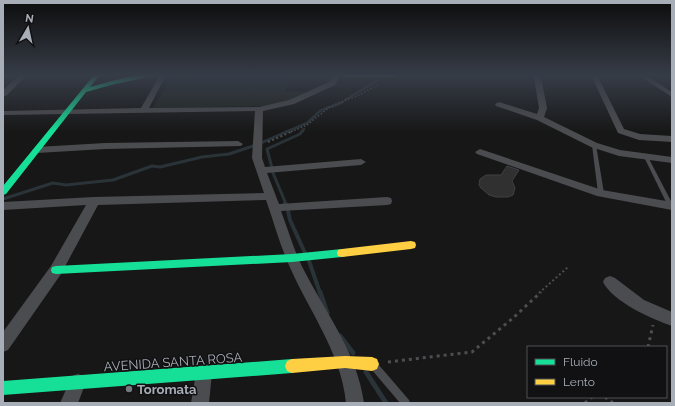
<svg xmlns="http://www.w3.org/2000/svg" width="675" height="406" viewBox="0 0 675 406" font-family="Raleway,sans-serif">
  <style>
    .green { fill: #1f251f }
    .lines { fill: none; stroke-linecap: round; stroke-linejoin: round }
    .stream-far3 { stroke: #2a3338; stroke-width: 2.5 }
    .stream-far2 { stroke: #2a3338; stroke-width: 3 }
    .stream-far1 { stroke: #2a3338; stroke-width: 4 }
    .stream { stroke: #2a3338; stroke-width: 5 }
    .building { fill: #303031; stroke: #3f4043 }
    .path-far2 { stroke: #4d4e51; stroke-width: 1.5; stroke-dasharray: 1.5 2; stroke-linecap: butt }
    .path-far1 { stroke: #4d4e51; stroke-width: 2; stroke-dasharray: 2 2.5; stroke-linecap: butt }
    .path { stroke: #4d4e51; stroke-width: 3; stroke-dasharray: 3 4; stroke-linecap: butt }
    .lane { fill: #4b4c4f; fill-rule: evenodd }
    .street { fill: #4b4c4f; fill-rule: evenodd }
    .fast { fill: #16e098; fill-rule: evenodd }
    .slow { fill: #ffcf43; fill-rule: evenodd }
    .poi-dot { fill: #75797f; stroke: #111113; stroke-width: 1.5 }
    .labels { text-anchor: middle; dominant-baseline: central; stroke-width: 3; stroke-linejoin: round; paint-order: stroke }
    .near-street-label { font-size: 13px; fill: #a8aeb7; stroke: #111113 }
    .near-poi-label { font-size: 13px; font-weight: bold; fill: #a8aeb7; stroke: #111113; text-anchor: start }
  </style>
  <rect width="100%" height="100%" fill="#171717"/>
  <path class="green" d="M232,75H292L285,91L306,92L305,96L286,103L262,106L152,108L172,78Z"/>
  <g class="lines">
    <g class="stream-far3">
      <path d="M345,100L380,79"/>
      <path d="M331,107L343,102"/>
      <path d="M286,132L307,123L320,111L329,107"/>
      <path d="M302,132L304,129"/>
    </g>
    <g class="stream-far2">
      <path d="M261,143L288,131"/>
      <path d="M272,168L267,149L300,134L302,131"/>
      <path d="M273,173L286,204"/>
      <path d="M3,199L53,183L66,185L113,180L152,166L160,167L202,157L229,154L253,146"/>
    </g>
    <g class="stream-far1">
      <path d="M285,203L287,207"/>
      <path d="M288,211L290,220L305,253"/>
      <path d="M308,258L320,293"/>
    </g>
    <g class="stream">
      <path d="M320,292L327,313"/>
      <path d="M340,336L353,353"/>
      <path d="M366,372L386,403"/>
    </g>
  </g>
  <path class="building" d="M507,166L519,170L512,181L515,188L513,195L508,197H496L489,195L481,188L479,185L480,179L486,175H501Z"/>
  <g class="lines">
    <path class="path-far2" d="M291,132L307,125L331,106L359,95L377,85"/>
    <g class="path-far1">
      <path d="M268,142L293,131"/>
      <path d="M539,293L568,267"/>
    </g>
    <g class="path">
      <path d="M648,347L653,325"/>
      <path d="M388,362L472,352L513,318L541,292"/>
      <path d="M605,397L613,403"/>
      <path d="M585,403L592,397"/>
    </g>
    <g class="lane">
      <path d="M592,144H594L596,145L604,193L601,195L598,193L592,145Z"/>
      <path d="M644,156H646L648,157L672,203V208L669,207L668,206L644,157Z"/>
      <path d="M375,363L378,364L409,400L410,403H400L372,370L371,367L372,364Z"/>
    </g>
    <g class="street">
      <path d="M20,75H27L6,96H3V90Z"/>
      <path d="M160,75H166L149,108L259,107L289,100L329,82L334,75H340L335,85L294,104L263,111L262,158L265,167L361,159L366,162L361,165L267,173L279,204L387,197L391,198L392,201L391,204L387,205L281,211C287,227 292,243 298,258C320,306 357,349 364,403H346C341,350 305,306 286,258C278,239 273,219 266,200L98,205L61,274L8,350L3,352V332L51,266L86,205L3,210V202L94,197L264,193L252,158L255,111L3,115V111L141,108Z"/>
      <path d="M532,75H539L541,77L547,108L544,117L597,143L620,150L672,157V163L619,156L591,147L537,120L496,106L495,104L499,102L537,114L539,108L534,78Z"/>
      <path d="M591,75H597L624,129L640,134L672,136V142L639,140L618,133Z"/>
      <path d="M638,75H645L672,92V97Z"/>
      <path d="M238,141L243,144L241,146L105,149L37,153L32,150L37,147L105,143Z"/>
      <path d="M480,149L602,190L672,202V210L597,196L477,154L475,152Z"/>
      <path d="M610,276L615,278L644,300L672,312V326C652,319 613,302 603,282L605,278Z"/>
      <path d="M204,365L210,367L212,373L209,403H191L196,373L198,367Z"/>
      <path d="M78,374L84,376L86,382L78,403H60L72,376Z"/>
    </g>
    <g class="fast">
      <path d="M94,75H100L90,87C111,81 136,73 157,75L111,85L86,92L6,194L3,195V186Z"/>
      <path d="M342,249L346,250L347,253L346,256L342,257L292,262L56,274L52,273L51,270L52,267L56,266L292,254Z"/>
      <path d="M292,359L297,361L299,366L297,371L292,373L3,395V381Z"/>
    </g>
    <g class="slow">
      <path d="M342,75H397L394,77H345Z"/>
      <path d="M411,241L415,242L416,245L415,248L411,249L342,257L338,256L337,253L338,250L342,249Z"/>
      <path d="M345,356L372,357L377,359L379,364L377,369L372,371L345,368L292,373L287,371L285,366L287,361L292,359Z"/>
    </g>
  </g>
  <linearGradient id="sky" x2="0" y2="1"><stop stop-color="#0d0d0d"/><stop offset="0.57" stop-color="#363c47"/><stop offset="1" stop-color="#363c47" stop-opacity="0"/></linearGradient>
  <rect width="675" height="132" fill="url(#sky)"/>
  <circle class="poi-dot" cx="129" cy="389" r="4"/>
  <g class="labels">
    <g class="near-street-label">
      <text transform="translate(173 362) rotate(-4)">AVENIDA SANTA ROSA</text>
    </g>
    <g class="near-poi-label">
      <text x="137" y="389">Toromata</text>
    </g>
  </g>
  <rect width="675" height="406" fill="none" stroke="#a8aeb7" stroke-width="8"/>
  <rect x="527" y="346" width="140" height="52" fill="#111113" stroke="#4d5055"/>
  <rect x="535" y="359" width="20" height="6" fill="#16e098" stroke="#4d5055"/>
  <text x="563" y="366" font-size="12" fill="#a8aeb7">Fluido</text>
  <rect x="535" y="379" width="20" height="6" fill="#ffcf43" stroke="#4d5055"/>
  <text x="563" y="386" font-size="12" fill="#a8aeb7">Lento</text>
  <g transform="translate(28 28) rotate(9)" stroke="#111113" stroke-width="3" paint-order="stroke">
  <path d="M0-3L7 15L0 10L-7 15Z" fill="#a8aeb7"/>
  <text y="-6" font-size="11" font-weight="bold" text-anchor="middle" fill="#a8aeb7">N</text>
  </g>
</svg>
